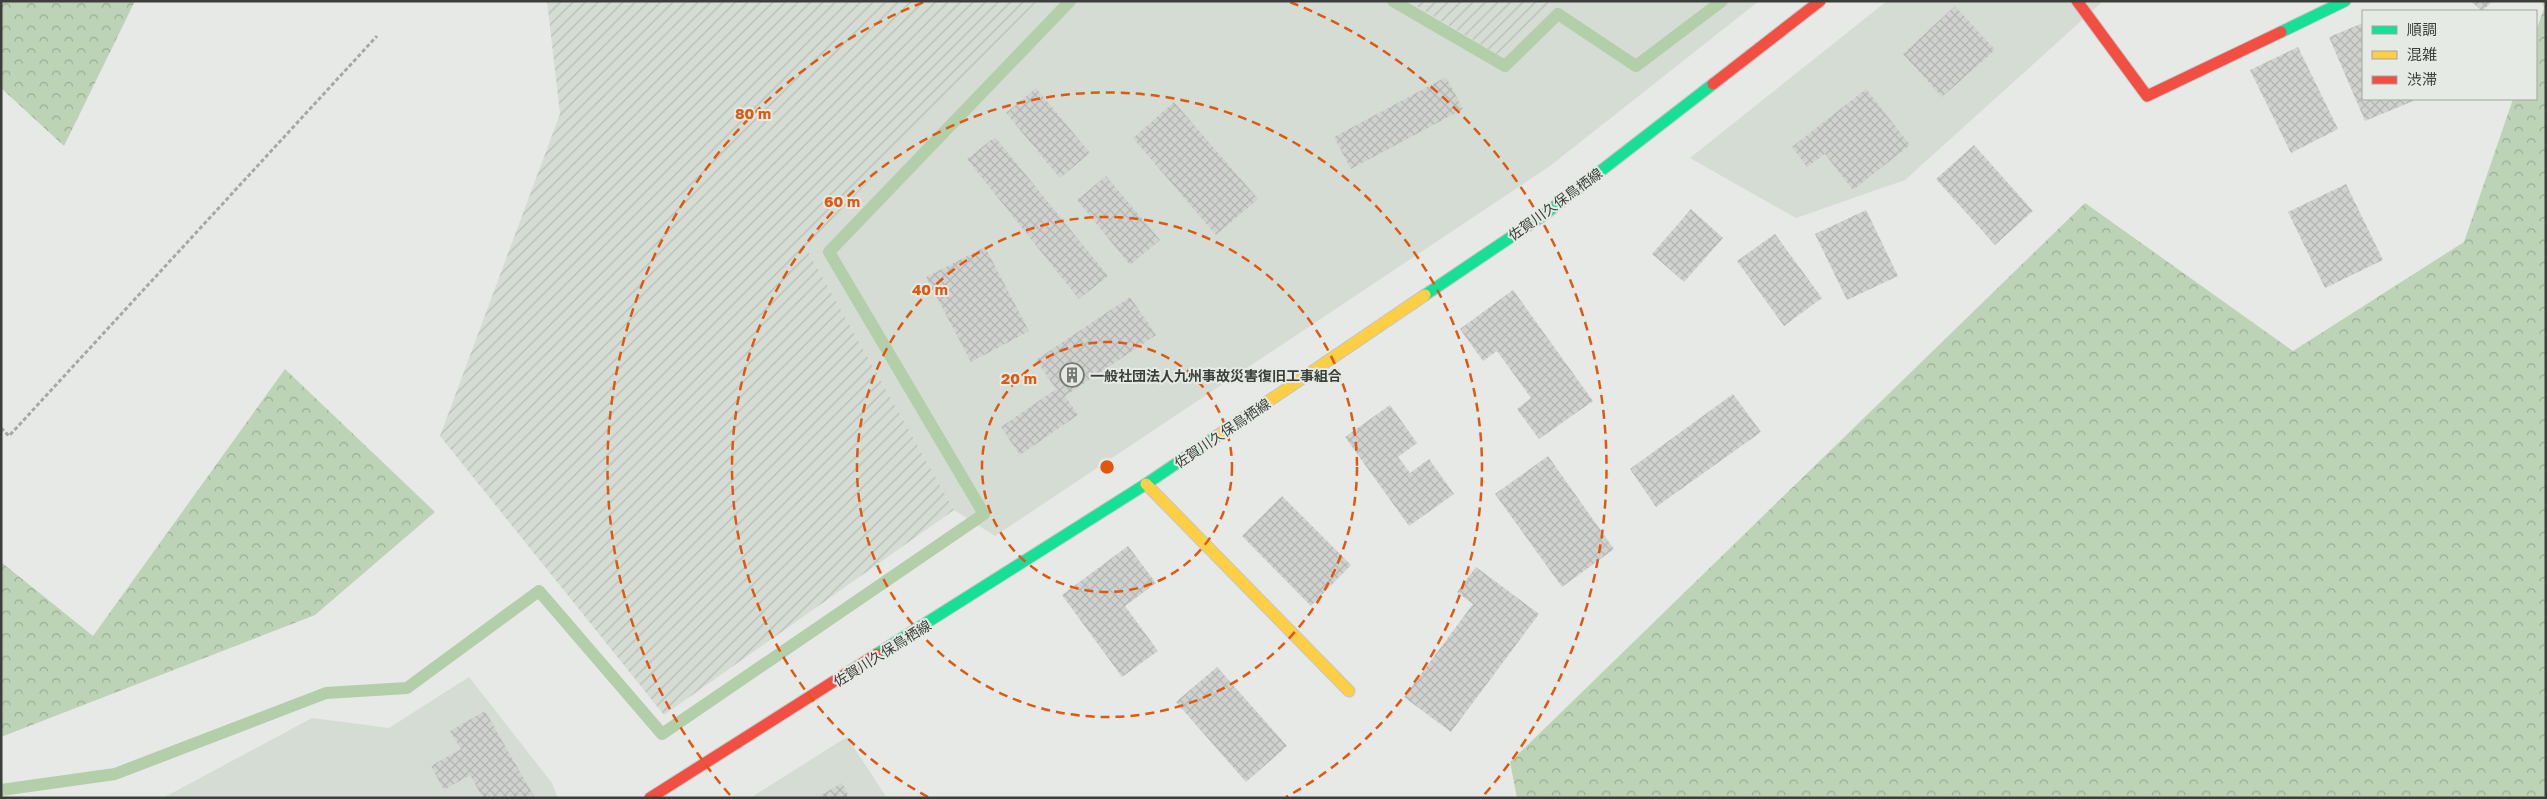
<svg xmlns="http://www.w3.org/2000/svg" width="2547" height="799" viewBox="0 0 2547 799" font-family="'Golos Text','Noto Sans JP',sans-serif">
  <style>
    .built { fill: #d5dcd3 }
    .industrial { fill: url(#industrial-furrows) }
    .forest { fill: url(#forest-crowns) }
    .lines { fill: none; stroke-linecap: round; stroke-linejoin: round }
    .stream { stroke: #b2cfa9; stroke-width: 12 }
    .building { fill: url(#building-cross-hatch) }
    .fast-casing { stroke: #c4c6c4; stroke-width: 13 }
    .slow-casing { stroke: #c4c6c4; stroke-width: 13 }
    .jam-casing { stroke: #c4c6c4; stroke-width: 13 }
    .path { stroke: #a6a7a6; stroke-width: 3; stroke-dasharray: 4 2.5; stroke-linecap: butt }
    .fast { stroke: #16e098; stroke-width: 11 }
    .slow { stroke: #ffcf43; stroke-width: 11 }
    .jam { stroke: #f24e42; stroke-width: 11 }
    .ring { fill: none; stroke: #df580e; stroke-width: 2.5; stroke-dasharray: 9 6 }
    .labels { text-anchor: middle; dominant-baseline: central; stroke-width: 4; stroke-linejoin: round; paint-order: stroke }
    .street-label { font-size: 14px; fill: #3c3e3b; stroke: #e5eae4 }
    .poi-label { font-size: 14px; font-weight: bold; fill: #3c3e3b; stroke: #e5eae4; text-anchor: start }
    .centre { fill: #df580e; stroke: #e5eae4; stroke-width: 2.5 }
    .ring-label { font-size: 15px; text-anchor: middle; font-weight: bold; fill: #df580e; stroke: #e5eae4; stroke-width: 4; stroke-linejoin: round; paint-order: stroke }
  </style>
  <defs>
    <pattern id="industrial-furrows" width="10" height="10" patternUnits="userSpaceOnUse" patternTransform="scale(1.25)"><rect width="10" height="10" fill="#d5dcd3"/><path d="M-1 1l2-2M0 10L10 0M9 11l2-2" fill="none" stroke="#b8beb6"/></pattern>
    <pattern id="forest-crowns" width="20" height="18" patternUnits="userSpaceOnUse" patternTransform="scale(1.25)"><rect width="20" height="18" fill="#bcd4b5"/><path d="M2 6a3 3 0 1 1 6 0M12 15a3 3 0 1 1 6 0" fill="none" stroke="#9aad94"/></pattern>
    <pattern id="building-cross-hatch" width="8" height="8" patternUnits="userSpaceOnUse" patternTransform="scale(1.25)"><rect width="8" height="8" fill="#d0d2cf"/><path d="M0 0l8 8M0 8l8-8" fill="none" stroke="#b4b5b3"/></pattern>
  </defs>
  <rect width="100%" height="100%" fill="#e6e9e5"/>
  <g class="built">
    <path d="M1037,1H1408L1502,57L1555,1H1759L1550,166L995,536L954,510L806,248Z"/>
    <path d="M1887,1H2100L2101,3L1905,180L1796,218L1690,158Z"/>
    <path d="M469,677L552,783L558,798H163L312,718L389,728Z"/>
    <path d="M847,737L887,798H750Z"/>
  </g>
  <g class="industrial">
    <path d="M547,1H1037L806,248L954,510L664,715L440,436L560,114Z"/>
    <path d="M1408,1H1555L1502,57Z"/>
  </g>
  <g class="forest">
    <path d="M1,1H135L64,146L1,88Z"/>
    <path d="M2542,1H2546V798H1517L1510,762L2085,203L2293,351L2464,242L2513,99H2536V31L2544,8Z"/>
    <path d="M285,369L435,512L315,615L1,737V562L93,636Z"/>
  </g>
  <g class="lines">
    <g class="stream">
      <path d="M1393,1L1505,66L1558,14L1636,66L1722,1"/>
      <path d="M1,790L115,774L326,693L407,688L539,591L662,734L984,514L829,252L1070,1"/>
    </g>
  </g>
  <g class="building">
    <path d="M2471,1H2493L2482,11Z"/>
    <path d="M1955,6L1995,50L1942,97L1903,54Z"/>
    <path d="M2363,23V99H2418L2365,121L2329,37Z"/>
    <path d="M2298,47L2338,129L2291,153L2250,70Z"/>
    <path d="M1446,77L1463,109L1351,169L1334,137Z"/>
    <path d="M1036,88L1090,153L1060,178L1006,113Z"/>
    <path d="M1866,89L1910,145L1853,190L1825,154L1807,167L1792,147Z"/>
    <path d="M1174,102L1258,199L1216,235L1133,138Z"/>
    <path d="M995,137L1108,276L1079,299L967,159Z"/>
    <path d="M1974,145L2033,211L1995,245L1936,179Z"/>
    <path d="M1106,176L1160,240L1130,265L1077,200Z"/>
    <path d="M2346,184L2383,260L2325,288L2288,212Z"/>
    <path d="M1691,209L1723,238L1684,282L1652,254Z"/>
    <path d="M1866,210L1898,276L1847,300L1815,234Z"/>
    <path d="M1775,234L1822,298L1784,326L1737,261Z"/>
    <path d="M985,247L1029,331L971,362L926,277Z"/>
    <path d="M1513,290L1593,401L1539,439L1517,409L1531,398L1497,351L1483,361L1460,329Z"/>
    <path d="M1130,297L1156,335L1065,396L1078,415L1020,455L1001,427L1056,389L1036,360Z"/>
    <path d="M1733,394L1761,432L1656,507L1630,469Z"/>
    <path d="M1390,405L1417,443L1398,457L1410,473L1429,459L1454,494L1409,526L1345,437Z"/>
    <path d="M1548,456L1614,549L1562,587L1495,494Z"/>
    <path d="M1282,496L1351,565L1311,606L1242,536Z"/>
    <path d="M1128,546L1156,583L1125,606L1158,651L1122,677L1062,595Z"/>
    <path d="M1476,567L1539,614L1451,732L1404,697L1473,604L1457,592Z"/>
    <path d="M1217,667L1287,746L1246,782L1176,702Z"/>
    <path d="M485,711L535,798H483L470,775L444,790L431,766L461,749L450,731Z"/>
    <path d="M842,783L850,798H816Z"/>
  </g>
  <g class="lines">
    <g class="fast-casing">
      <g id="fast">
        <path d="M2281,32L2345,1"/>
        <path d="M1425,295L1545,214L1713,84"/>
        <path d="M877,654L1146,484L1217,436"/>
      </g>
    </g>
    <g class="slow-casing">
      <g id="slow">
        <path d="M1217,436L1425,295"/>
        <path d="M1146,484L1349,691"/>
      </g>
    </g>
    <g class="jam-casing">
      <g id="jam">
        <path d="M2077,1L2147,96L2281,32"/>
        <path d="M1713,84L1820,1"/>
        <path d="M650,798L877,654"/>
      </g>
    </g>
    <path class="path" d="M1,428L9,436L377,36"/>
    <use href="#fast" class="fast"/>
    <use href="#slow" class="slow"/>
    <use href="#jam" class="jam"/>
  </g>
  <g class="ring">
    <circle cx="1107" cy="467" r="125"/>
    <circle cx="1107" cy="467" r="250"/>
    <path d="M928 797A375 375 0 1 1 1286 797"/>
    <path d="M730 795A500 500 0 0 1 924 2M1290 2A500 500 0 0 1 1484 795"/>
  </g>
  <defs>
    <g id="building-ring" transform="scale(1.25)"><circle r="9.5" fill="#e5eae4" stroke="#787a76" stroke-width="1.5"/><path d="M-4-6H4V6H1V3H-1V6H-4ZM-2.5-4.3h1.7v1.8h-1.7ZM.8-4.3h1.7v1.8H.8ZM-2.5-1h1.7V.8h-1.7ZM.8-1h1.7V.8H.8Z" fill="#787a76"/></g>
  </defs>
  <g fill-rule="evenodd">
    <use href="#building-ring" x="1072" y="375"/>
  </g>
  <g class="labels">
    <g class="street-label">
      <text transform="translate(1555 204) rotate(-36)">佐賀川久保鳥栖線</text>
      <text transform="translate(1222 433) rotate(-34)">佐賀川久保鳥栖線</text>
      <text transform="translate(882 653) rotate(-32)">佐賀川久保鳥栖線</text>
    </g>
    <g class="poi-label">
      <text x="1090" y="375">一般社団法人九州事故災害復旧工事組合</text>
    </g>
  </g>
  <circle cx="1107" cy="467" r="8" class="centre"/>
  <g class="ring-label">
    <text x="753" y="119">80 m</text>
    <text x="842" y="207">60 m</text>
    <text x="930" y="295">40 m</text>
    <text x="1019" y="384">20 m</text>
  </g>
  <rect width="2547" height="799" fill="none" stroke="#3c3e3b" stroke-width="5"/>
  <rect x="2362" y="10" width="175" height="90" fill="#e5eae4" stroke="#a1a5a0"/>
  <rect x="2372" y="26" width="25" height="8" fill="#16e098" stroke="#a1a5a0"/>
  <text x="2407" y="35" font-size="15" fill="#3c3e3b">順調</text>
  <rect x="2372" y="51" width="25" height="8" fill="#ffcf43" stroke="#a1a5a0"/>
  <text x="2407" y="60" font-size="15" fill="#3c3e3b">混雑</text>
  <rect x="2372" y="76" width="25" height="8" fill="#f24e42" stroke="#a1a5a0"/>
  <text x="2407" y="85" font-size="15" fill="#3c3e3b">渋滞</text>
</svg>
